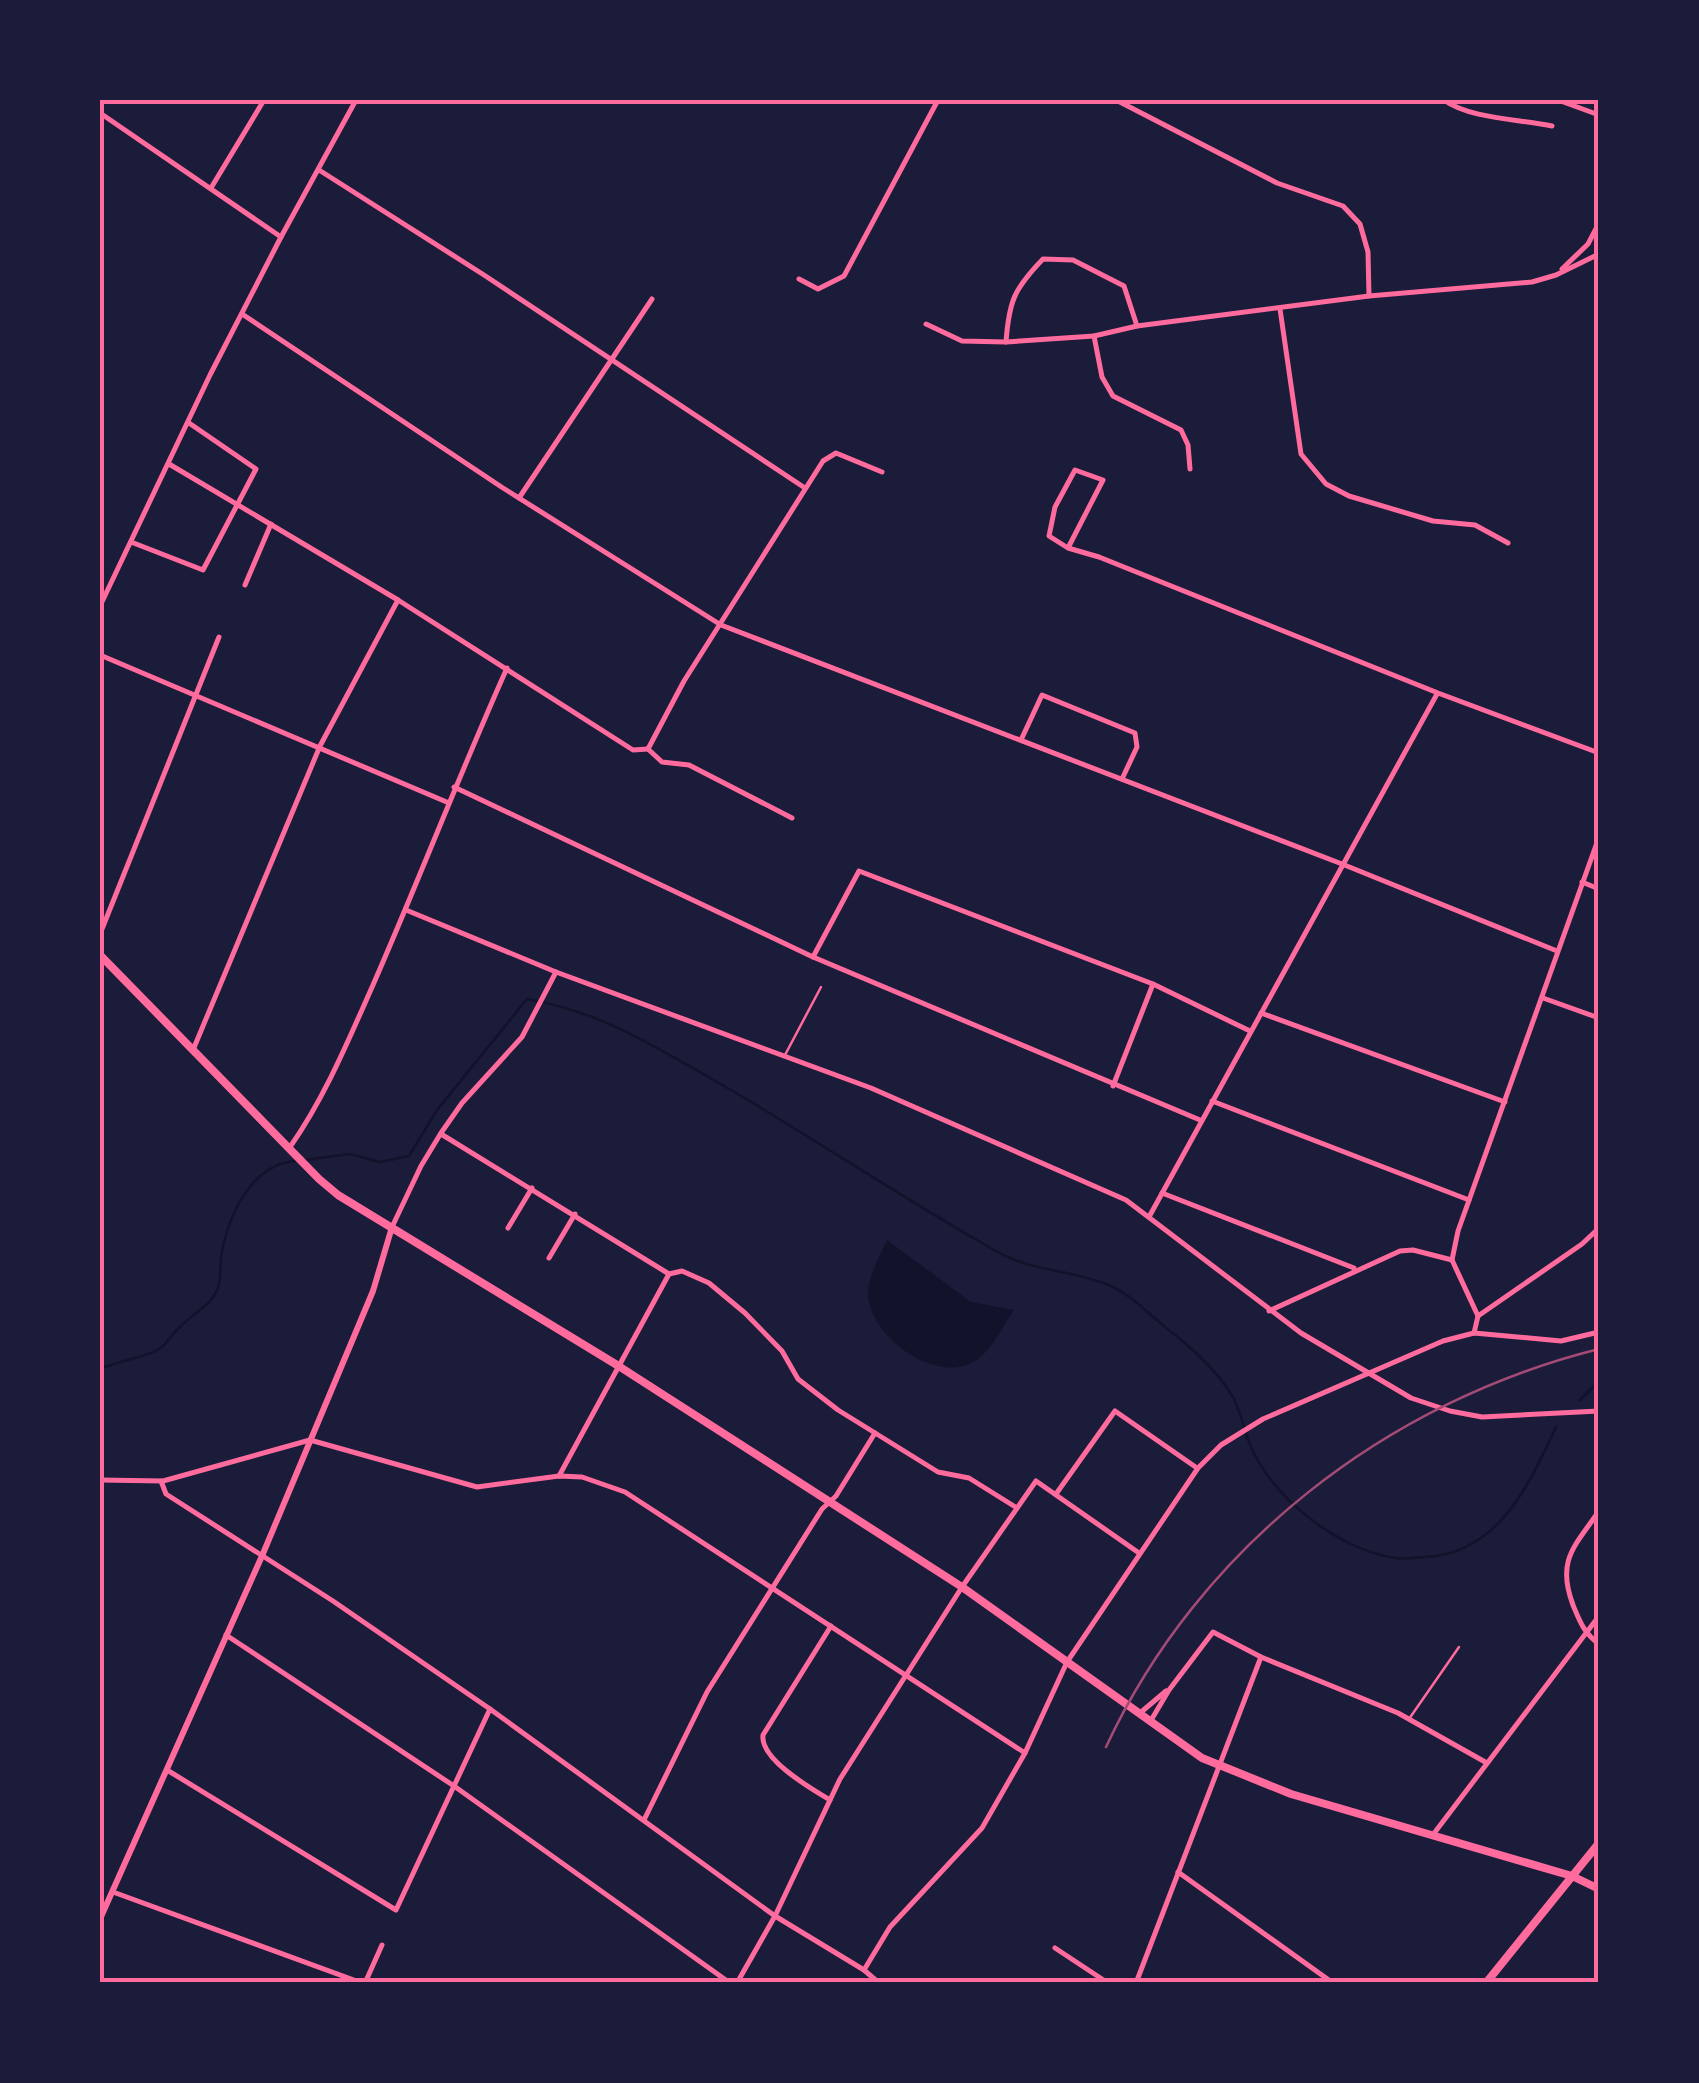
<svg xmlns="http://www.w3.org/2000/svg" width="1699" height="2083" viewBox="0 0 1699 2083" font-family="'Fira Sans',sans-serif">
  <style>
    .water { fill: #12122b }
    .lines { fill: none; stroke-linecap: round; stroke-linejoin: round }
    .stream { stroke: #12122b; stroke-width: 2.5 }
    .service { stroke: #ff6b9d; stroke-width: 2.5 }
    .minor { stroke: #ff6b9d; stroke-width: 5 }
    .tertiary { stroke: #ff6b9d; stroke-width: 6 }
    .secondary { stroke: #ff6b9d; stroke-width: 8 }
    .primary { stroke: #ff6b9d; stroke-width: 8 }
    .rail { stroke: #a44b75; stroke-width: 2.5 }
    .neatline { fill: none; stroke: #ff6b9d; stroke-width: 4 }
  </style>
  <rect width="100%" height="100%" fill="#1b1b3a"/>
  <path class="water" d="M887,1240L971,1302L1014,1310C1002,1327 990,1356 969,1364C930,1381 867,1333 868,1292C869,1274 880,1256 887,1240Z"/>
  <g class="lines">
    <g class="stream">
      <path d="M305,1160L350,1154L380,1162L409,1156L437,1110L527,999C600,1012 649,1043 712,1079C808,1134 900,1197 996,1251C1032,1272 1074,1270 1111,1286C1130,1294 1149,1314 1165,1327C1191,1347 1216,1369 1233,1397C1241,1412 1244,1431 1251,1447C1274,1499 1338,1549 1395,1558C1405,1560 1416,1557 1425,1557C1498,1554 1529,1485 1556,1427"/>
      <path d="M100,1369C117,1361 147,1357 159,1349C161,1349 169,1339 170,1338C182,1322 197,1314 210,1301C223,1286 219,1275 221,1257C228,1216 251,1163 297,1161"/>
      <path d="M1580,1400L1599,1381"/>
    </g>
    <g class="service">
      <path d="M785,1055L821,987"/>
      <path d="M1409,1719L1459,1647"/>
    </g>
    <g class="minor">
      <path d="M1116,100L1277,183L1343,206L1360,224L1368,252L1369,296"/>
      <path d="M1444,100C1470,119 1520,119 1552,126"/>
      <path d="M1558,100L1599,115"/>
      <path d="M100,113L281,237"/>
      <path d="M319,170L484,275L805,488"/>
      <path d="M211,188L264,100"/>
      <path d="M1562,269L1588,244L1599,223"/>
      <path d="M799,279L818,289L844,276L938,100"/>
      <path d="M1280,309L1301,454L1326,484L1349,496L1433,521L1475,525L1508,543"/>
      <path d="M242,314L503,488L721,625L1342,864L1557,951"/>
      <path d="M926,324L962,341L1006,342L1094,336L1137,326L1369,296L1532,282L1556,275L1599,254"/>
      <path d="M1094,336L1102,377L1113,396L1181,430L1188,445L1190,469"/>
      <path d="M1006,342C1009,301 1014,289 1043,259L1073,260L1124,286L1137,326"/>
      <path d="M169,464L398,600L633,750L648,749"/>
      <path d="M519,498L652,299"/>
      <path d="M131,542L203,570L256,469L189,423"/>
      <path d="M1068,548L1103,480L1075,470L1055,507L1049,536L1068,548L1099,557L1438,693L1599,753"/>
      <path d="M245,585L271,524"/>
      <path d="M100,606L210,375L281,237L356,100"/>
      <path d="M100,655L449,803"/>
      <path d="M1021,740L1042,695L1135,733L1137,747L1122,779"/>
      <path d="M648,749L684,681L823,461L836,453L882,472"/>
      <path d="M648,749L662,762L689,765L792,818"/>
      <path d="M454,787L813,957L1200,1120"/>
      <path d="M1582,882L1599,889"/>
      <path d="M406,910L556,972L871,1088L1126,1200L1301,1333L1411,1398L1450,1411L1482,1417L1599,1411"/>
      <path d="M100,934L219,637"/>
      <path d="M813,957L859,871L1153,984L1250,1031"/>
      <path d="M1543,998L1599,1018"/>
      <path d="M1261,1013L1505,1102"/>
      <path d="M193,1050L320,746L398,600"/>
      <path d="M1113,1086L1153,984"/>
      <path d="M1212,1101L1469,1200"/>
      <path d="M441,1134L669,1274"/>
      <path d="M290,1147C325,1097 348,1041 373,985C419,880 460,773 507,668"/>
      <path d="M1162,1193L1354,1268"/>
      <path d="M1149,1217L1437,694"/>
      <path d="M392,1227L421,1166L441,1133L462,1103L522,1037L556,972"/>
      <path d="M508,1228L532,1188"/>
      <path d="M549,1258L575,1214"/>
      <path d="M1452,1260L1458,1231L1599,837"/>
      <path d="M669,1274L682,1271L709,1283L745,1313L782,1351L798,1379L838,1410L938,1472L969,1478L1017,1508"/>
      <path d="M1269,1311L1400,1251L1413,1250L1452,1260L1478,1316L1474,1333"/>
      <path d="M1478,1316L1582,1244L1599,1228"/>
      <path d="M559,1476L669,1274"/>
      <path d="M100,1480L163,1481L310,1440L477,1487L559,1476L582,1477L625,1492L1025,1753"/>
      <path d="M161,1481L166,1494L333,1601L490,1709L775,1916L864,1970L879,1983"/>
      <path d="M1056,1494L1115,1411L1197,1468"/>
      <path d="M1599,1511C1575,1546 1556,1560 1573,1605C1580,1622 1584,1633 1599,1644"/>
      <path d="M226,1635L454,1786L730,1983"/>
      <path d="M1140,1713L1166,1691"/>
      <path d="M1150,1722L1169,1690L1213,1632L1261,1657L1398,1713L1487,1763"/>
      <path d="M167,1770L396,1910L490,1709"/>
      <path d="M830,1800C810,1788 760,1759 763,1735L831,1626"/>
      <path d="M644,1820L707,1692L822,1509L836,1496L875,1433"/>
      <path d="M1432,1836L1599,1616"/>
      <path d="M1178,1872L1333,1983"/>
      <path d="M113,1892L362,1983"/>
      <path d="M1055,1948L1108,1983"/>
      <path d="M864,1970L890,1927L982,1828L1025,1753L1067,1662L1198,1468L1221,1445L1263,1419L1443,1341L1474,1333L1561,1341L1599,1332"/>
      <path d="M365,1983L382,1945"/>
      <path d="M737,1983L775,1916L840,1779L962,1587L1036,1481L1139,1553"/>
      <path d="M1136,1983L1261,1657"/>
    </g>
    <path class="tertiary" d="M100,1919L262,1556L373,1291L392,1227"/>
    <path class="secondary" d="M100,955L319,1179L338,1195L617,1365L962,1587L1202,1758L1291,1794L1572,1876L1599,1889"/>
    <path class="primary" d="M1486,1983L1599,1843"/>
    <path class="rail" d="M1106,1747C1199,1547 1386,1402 1599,1349"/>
  </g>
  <rect width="1699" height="2083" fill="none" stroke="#1b1b3a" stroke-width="205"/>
  <rect x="102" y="102" width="1494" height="1878" class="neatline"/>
</svg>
